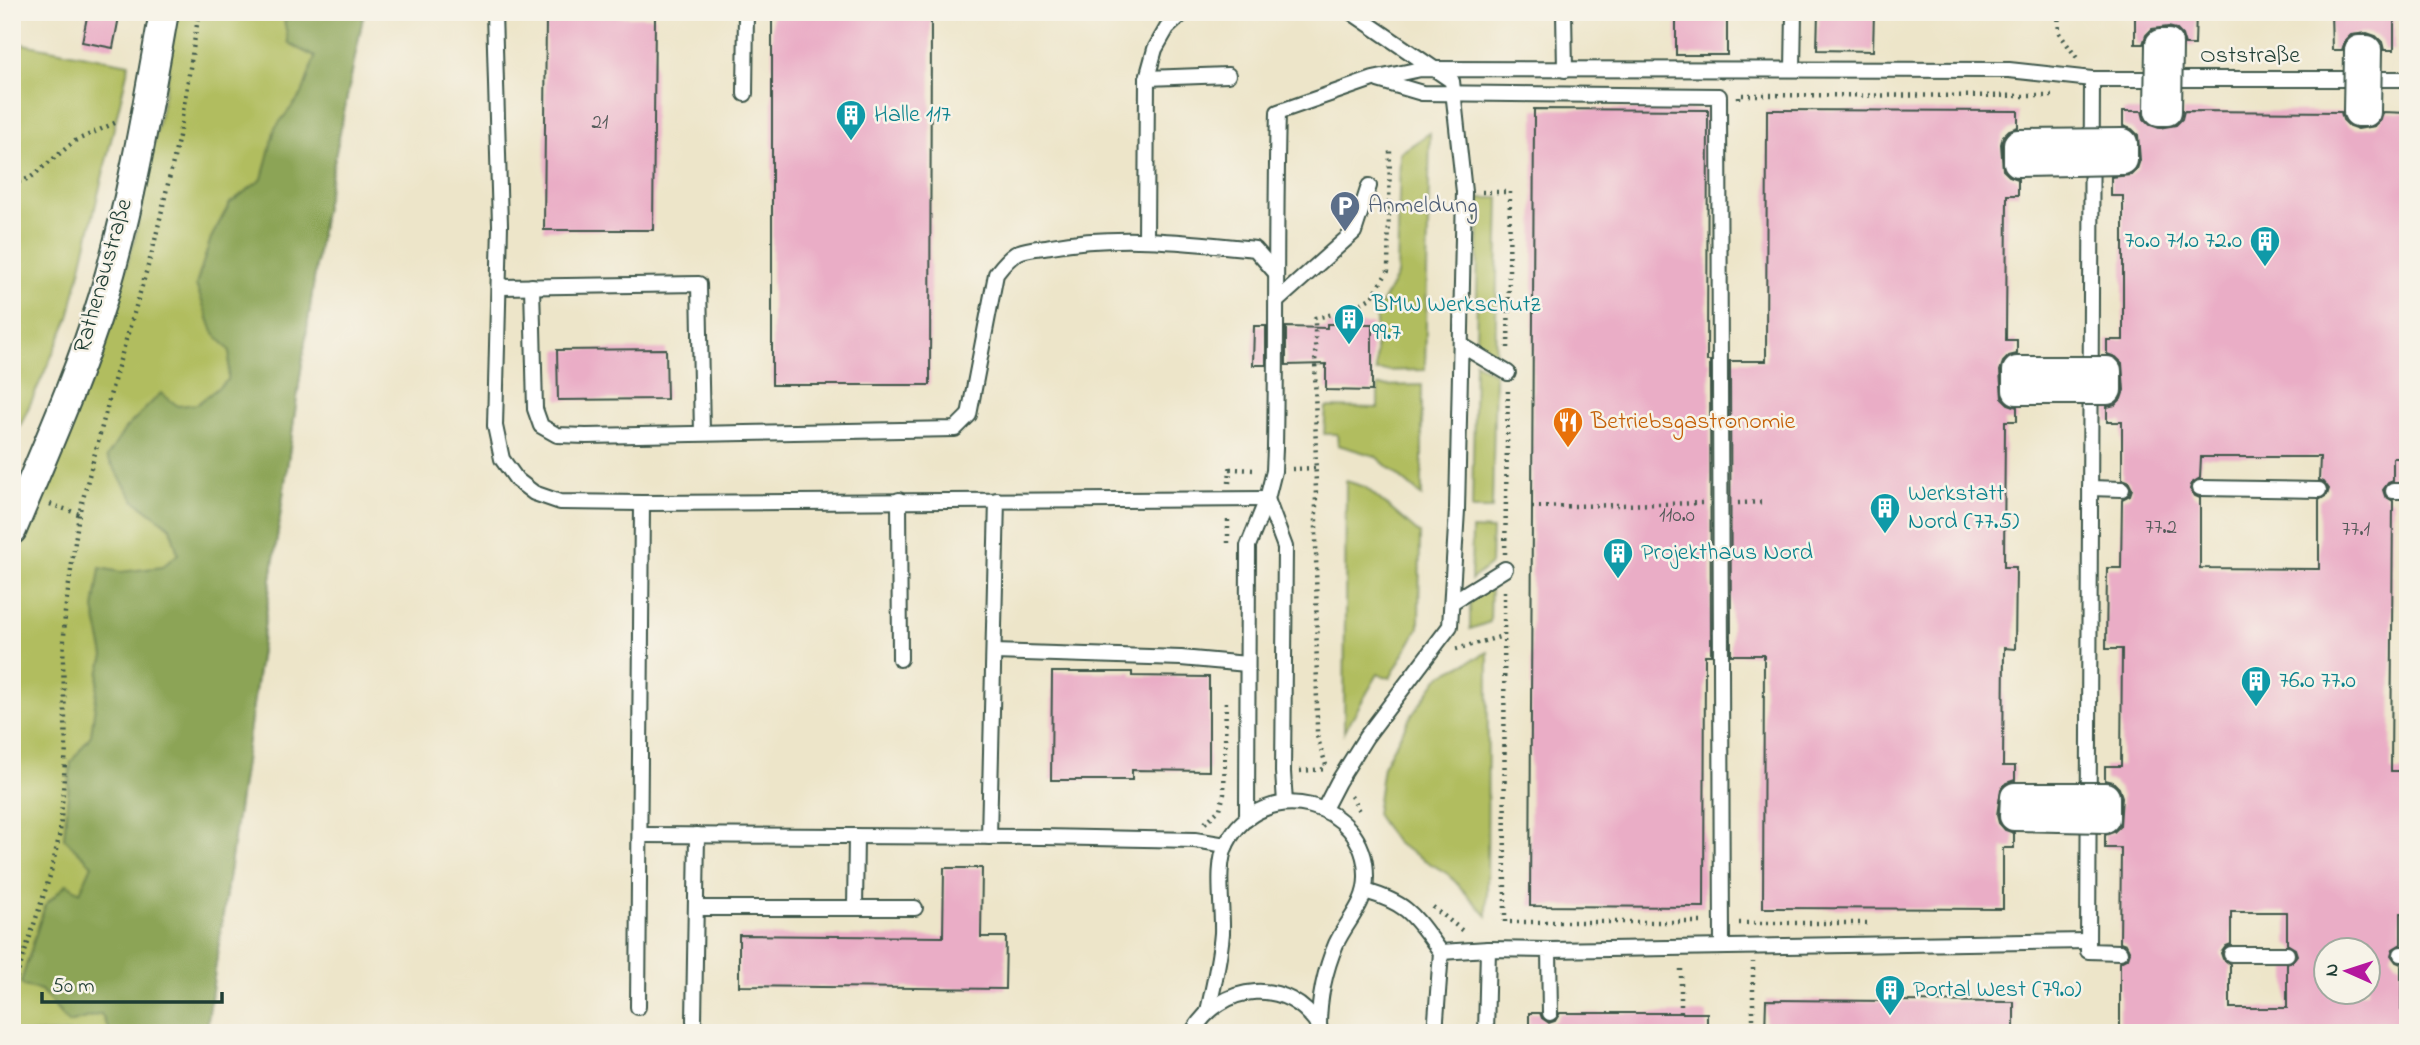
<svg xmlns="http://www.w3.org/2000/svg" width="2420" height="1045" viewBox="0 0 2420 1045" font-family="'Indie Flower',sans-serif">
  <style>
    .green { fill: #b1bd5f; stroke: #687d4a; stroke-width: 2 }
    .forest { fill: #8ca456; stroke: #567045; stroke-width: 2 }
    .building { fill: #eaadc6; fill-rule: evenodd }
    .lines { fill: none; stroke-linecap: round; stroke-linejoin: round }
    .lane-casing { stroke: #3e564a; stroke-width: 18 }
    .street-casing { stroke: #3e564a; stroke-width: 32 }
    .path { stroke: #3e564a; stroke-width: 4.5; stroke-dasharray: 2 5; stroke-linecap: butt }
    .lane { stroke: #fff; stroke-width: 14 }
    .street { stroke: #fff; stroke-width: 28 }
    .street-bridge-casing { stroke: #3e564a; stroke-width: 32; stroke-linecap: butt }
    .street-bridge { stroke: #fff; stroke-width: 28 }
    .labels { text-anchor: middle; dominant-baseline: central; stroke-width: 5; stroke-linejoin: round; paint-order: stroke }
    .number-label { font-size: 21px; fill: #525958 }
    .street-label { font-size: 24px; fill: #1f3d34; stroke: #f7f3e8 }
    .culture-label { font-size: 24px; fill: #0d838f; stroke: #f7f3e8; text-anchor: start }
    .service-label { font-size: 24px; fill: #4e5e75; stroke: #f7f3e8; text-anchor: start }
    .food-label { font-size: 24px; fill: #c56008; stroke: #f7f3e8; text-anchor: start }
  </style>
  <rect width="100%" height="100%" fill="#f7f3e8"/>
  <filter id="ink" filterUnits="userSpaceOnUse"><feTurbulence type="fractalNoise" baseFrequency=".0143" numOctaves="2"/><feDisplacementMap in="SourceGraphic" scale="14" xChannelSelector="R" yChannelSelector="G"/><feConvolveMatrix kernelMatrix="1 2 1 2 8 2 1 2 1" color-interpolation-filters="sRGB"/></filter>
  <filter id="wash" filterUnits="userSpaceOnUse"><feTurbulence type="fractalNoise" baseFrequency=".00686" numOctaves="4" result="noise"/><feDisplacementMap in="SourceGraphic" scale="28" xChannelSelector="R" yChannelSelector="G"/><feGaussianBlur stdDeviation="1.57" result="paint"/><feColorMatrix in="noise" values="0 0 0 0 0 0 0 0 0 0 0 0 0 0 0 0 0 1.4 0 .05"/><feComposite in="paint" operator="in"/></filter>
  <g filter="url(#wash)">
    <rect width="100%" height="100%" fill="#ede5c9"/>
    <g class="green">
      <path d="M174,12H364L323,217L206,1033H12V570L108,330L135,237L169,70L163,68Z"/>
      <path d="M12,42L129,64L69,318L17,433L12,432Z"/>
      <path d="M1430,133L1425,370L1376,371V314L1397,275L1400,153Z"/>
      <path d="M1479,198H1499L1495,362L1476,345Z"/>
      <path d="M1475,362L1495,374L1492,509H1472Z"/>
      <path d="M1422,385V496L1375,456L1338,445L1337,434H1324L1326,407L1378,408V386Z"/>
      <path d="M1346,481L1365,487L1420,534L1419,627L1390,678L1378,674L1344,732Z"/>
      <path d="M1472,529L1492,530L1491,564L1471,580Z"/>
      <path d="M1491,585L1490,622L1470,629V599Z"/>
      <path d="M1488,652L1487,916L1448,874L1396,843L1376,814L1383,766L1410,718L1440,676Z"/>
    </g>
    <path class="forest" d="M316,12H364L323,217L206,1033H111L101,1014L68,1023L41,990L24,986L21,982L45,905L67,884L80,892L92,865L64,838L71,762L91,735L99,674L104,656L94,609L100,568L121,572L162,567L178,554L170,527L134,500L107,457L125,429L161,393L178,406L197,404L228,380L230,351L213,332L196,285L211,238L230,203L262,179L275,128L302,94L315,57L289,44L284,20Z"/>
    <g id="blocks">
      <g class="building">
        <path d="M88,12H120L113,48L82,42Z"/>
        <path d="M772,12H931L930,385H772Z"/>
        <rect x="1676" y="12" width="51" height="43"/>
        <path d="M1818,12H1874L1873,51L1817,50Z"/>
        <path d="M2135,12H2196L2195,45H2185L2182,35L2176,29L2168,27L2152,29L2146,35L2143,44H2135Z"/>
        <path d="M2331,12H2394V50H2384L2382,42L2376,36L2367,33L2351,35L2345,41L2342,50H2332Z"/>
        <path d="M546,16L655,17L653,230H544Z"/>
        <path d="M1534,109L1708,110L1707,361H1710L1711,655H1705L1704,907L1530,906Z"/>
        <path d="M1767,110L2018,111V127L2009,130L2003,136L2001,144L2003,170L2009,176L2018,179V195H2007L2006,340H2017V354L2009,356L2003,362L2000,371L2002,398L2008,404L2017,407V421H2005L2004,567H2016L2015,649L2004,648L2003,766H2015V780L2006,783L2001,789L1997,815L1999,823L2005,830L2014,833V848H2003V909L1763,908L1764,655H1731L1730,361H1766Z"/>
        <path d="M2123,111H2142L2144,119L2150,125L2159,128L2176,125L2182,119L2184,111L2341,112L2343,120L2349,126L2358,129L2375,126L2381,120L2383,112L2408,113V458H2393V481L2388,483L2383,490L2385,496L2393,501L2391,771H2408V913H2401V944L2393,949L2391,955L2396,962L2401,964V1010H2408V1033H2120V962L2128,958L2130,952L2126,944L2120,942L2121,848H2105V835L2114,832L2120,826L2122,797L2119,788L2113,782L2105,780V766H2121L2122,649H2106L2107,568H2121L2122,499L2130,495L2132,489L2128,481L2122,479V422H2107V407L2115,405L2121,399L2124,390L2122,363L2116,357L2107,354V340H2123V196H2111V177L2131,175L2137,169L2140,160L2138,135L2132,129L2123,126ZM2201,457H2320L2319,480L2324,482L2329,489L2327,495L2319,500V569L2200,568V498L2195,496L2190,489L2192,483L2200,478ZM2231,912H2287V944L2295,949L2297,955L2292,962L2287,964V1008H2230V964L2223,959L2221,953L2226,946L2231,944ZM2326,950H2368V992H2326Z"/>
        <path d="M1327,324H1372V391L1326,390V364L1286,365V327L1327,328Z"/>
        <path d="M1254,326H1266V365H1253Z"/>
        <path d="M666,349L667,399L558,400L557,350Z"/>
        <path d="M1052,672H1132V676L1209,677V771L1132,770V780H1051Z"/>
        <path d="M944,868H982L981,937H1006L1005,989L739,986V935L943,937Z"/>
        <path d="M1766,1000L2014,1002V1033H1765Z"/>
        <path d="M1529,1013H1540L1542,1018L1549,1023L1555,1021L1560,1013H1707V1033H1529Z"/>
      </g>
    </g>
  </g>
  <g filter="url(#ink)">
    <use href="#blocks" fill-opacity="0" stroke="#3e564a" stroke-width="2"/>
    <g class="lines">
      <g class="lane-casing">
        <g id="lane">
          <path d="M494,12L500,225L495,426L502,459L517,480L534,493L560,502L642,503L1267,499"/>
          <path d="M1564,12L1565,70"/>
          <path d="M1793,69L1794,12"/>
          <path d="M1147,78L1228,75"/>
          <path d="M2092,79L2088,951L2120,952"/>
          <path d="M1378,80L1422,93L1719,96L1722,947"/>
          <path d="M745,94L746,12"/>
          <path d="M1146,240L1147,78L1155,49L1167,28L1184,12"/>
          <path d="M532,286L535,409L541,426L557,435L586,436L955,429L969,415L996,274C1002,266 1010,256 1019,252C1029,248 1041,248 1051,246C1119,234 1187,242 1255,249L1275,272"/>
          <path d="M499,287L699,284L702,433"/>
          <path d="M1278,300L1354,232L1369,186"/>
          <path d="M1461,345L1508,373"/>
          <path d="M2090,488L2122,489"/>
          <path d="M2200,488L2319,490"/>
          <path d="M2393,491H2408"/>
          <path d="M1267,499L1285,547L1283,772L1285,803"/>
          <path d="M899,500L900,659"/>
          <path d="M1452,602L1505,569"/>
          <path d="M994,652L1181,658L1247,664"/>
          <path d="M1324,809L1338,782L1366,737L1450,626L1457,510L1464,192L1452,81L1351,12"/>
          <path d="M1247,819L1248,546L1267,499L1274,471L1275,448C1277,336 1275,224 1278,112L1373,79L1421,69L2009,70L2092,79H2408"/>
          <path d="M641,835L1042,837L1195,840L1226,845"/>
          <path d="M989,837L997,500"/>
          <path d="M1365,891C1410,904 1414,916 1441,952L1488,949L1549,950L1550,1013"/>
          <path d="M696,908H915"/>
          <path d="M855,908L856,836"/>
          <path d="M1549,950L2088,941"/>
          <path d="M2231,954H2287"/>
          <path d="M2401,954H2408"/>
          <path d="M638,1007L642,503"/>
          <path d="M1208,1011C1214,985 1220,959 1222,933C1223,906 1215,866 1227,843C1262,775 1367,800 1366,877C1366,905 1347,920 1336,944C1325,970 1319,997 1319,1026"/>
          <path d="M694,1021L697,835"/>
          <path d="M1192,1033C1221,982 1289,976 1320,1028"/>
          <path d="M1435,1033L1441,952"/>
          <path d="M1486,1033L1488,949"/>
        </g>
      </g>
      <g class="street-casing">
        <path id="street" d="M12,530C43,455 79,376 103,298C131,205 147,108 164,12"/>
      </g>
      <g class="path">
        <path d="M2058,12L2059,33L2077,58"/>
        <path d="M1739,99V95L2055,96"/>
        <path d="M12,184L30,178L75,141L119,121"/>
        <path d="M1482,192H1510L1508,351"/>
        <path d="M1292,469L1316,468"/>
        <path d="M1229,483L1230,469L1256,470"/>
        <path d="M1738,503L1765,502"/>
        <path d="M50,504L79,514"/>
        <path d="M1532,507L1705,503"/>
        <path d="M1228,543V517"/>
        <path d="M1505,554L1508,388"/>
        <path d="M1504,591L1505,922H1704"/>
        <path d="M1456,649L1503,636"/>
        <path d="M1326,765L1317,736L1315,318L1348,311L1372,297L1388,271L1390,149"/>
        <path d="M1300,771L1326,769"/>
        <path d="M1351,796L1360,813"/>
        <path d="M1205,823L1220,809L1224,794L1226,699"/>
        <path d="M1433,907L1464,932"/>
        <path d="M1739,923H1870"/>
        <path d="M12,991L50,876L60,833L66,748L63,662L65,612L79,514L115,377L153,249L179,136L199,12"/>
        <path d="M1681,1013V966"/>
        <path d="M1753,1033V962"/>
      </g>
      <use href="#lane" class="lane"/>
      <use href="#street" class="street"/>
      <g class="street-bridge-casing">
        <g id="street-bridge">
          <path d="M2160,44H2168L2167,111H2159Z"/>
          <path d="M2359,50H2367L2366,112H2358Z"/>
          <path d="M2123,143V160L2018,162V144Z"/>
          <rect x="2017" y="371" width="90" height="19"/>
          <path d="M2015,797H2105V818L2014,816Z"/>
        </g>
      </g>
      <use href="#street-bridge" class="street-bridge"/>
    </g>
  </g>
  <defs>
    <g id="building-pin" transform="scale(1.575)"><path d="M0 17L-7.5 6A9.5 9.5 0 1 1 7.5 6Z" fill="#0f9aa8" stroke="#f7f3e8"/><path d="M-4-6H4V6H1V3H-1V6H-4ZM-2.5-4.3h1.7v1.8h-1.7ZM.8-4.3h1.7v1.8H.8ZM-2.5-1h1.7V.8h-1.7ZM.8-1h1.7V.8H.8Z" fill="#fff"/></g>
    <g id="parking-pin" transform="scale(1.575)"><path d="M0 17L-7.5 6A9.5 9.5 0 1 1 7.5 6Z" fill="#5c6f8a" stroke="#f7f3e8"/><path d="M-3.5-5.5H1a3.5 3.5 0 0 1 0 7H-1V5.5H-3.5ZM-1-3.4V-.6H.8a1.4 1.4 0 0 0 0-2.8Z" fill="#fff"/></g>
    <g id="restaurant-pin" transform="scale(1.575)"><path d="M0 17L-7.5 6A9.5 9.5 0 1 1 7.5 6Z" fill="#e8710a" stroke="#f7f3e8"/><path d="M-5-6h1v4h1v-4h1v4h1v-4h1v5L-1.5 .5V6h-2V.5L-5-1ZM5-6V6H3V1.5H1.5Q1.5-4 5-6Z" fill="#fff"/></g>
  </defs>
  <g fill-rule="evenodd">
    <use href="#building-pin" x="851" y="115"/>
    <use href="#parking-pin" x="1345" y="206"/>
    <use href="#building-pin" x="2265" y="241"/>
    <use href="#building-pin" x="1349" y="319"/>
    <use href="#restaurant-pin" x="1568" y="422"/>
    <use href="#building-pin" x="1885" y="508"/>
    <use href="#building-pin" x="1618" y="553"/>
    <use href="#building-pin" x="2256" y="681"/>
    <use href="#building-pin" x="1890" y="990"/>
  </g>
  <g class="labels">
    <g class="number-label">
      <text x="600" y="123">21</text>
      <text x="1677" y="516">110.0</text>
      <text x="2161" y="528">77.2</text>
      <text x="2356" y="530">77.1</text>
    </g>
    <g class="street-label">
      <text x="2250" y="56">Oststraße</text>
      <text transform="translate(104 276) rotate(-74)">Rathenaustraße</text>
    </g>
    <g class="culture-label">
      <text x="874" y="115">Halle 117</text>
      <text x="2242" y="241" text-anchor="end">70.0 71.0 72.0</text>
      <text x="1372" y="305">BMW Werkschutz<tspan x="1372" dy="28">99.7</tspan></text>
      <text x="1908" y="494">Werkstatt<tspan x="1908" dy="28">Nord (77.5)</tspan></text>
      <text x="1641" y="553">Projekthaus Nord</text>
      <text x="2279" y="681">76.0 77.0</text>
      <text x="1913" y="990">Portal West (79.0)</text>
    </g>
    <g class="service-label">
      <text x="1368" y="206">Anmeldung</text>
    </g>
    <g class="food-label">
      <text x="1591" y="422">Betriebsgastronomie</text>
    </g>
  </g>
  <rect width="2420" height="1045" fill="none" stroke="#f7f3e8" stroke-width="42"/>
  <g transform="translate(2347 971) rotate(273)"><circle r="33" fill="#f7f3e8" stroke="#a1aaa0" stroke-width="2"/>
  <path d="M0-5L12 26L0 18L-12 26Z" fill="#b5179e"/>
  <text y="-10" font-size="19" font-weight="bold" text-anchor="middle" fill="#1f3d34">N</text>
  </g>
  <path d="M42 992v10h180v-10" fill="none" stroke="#1f3d34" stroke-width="3.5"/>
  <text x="52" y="992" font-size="21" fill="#1f3d34" stroke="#f7f3e8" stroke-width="5" paint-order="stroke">50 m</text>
</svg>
